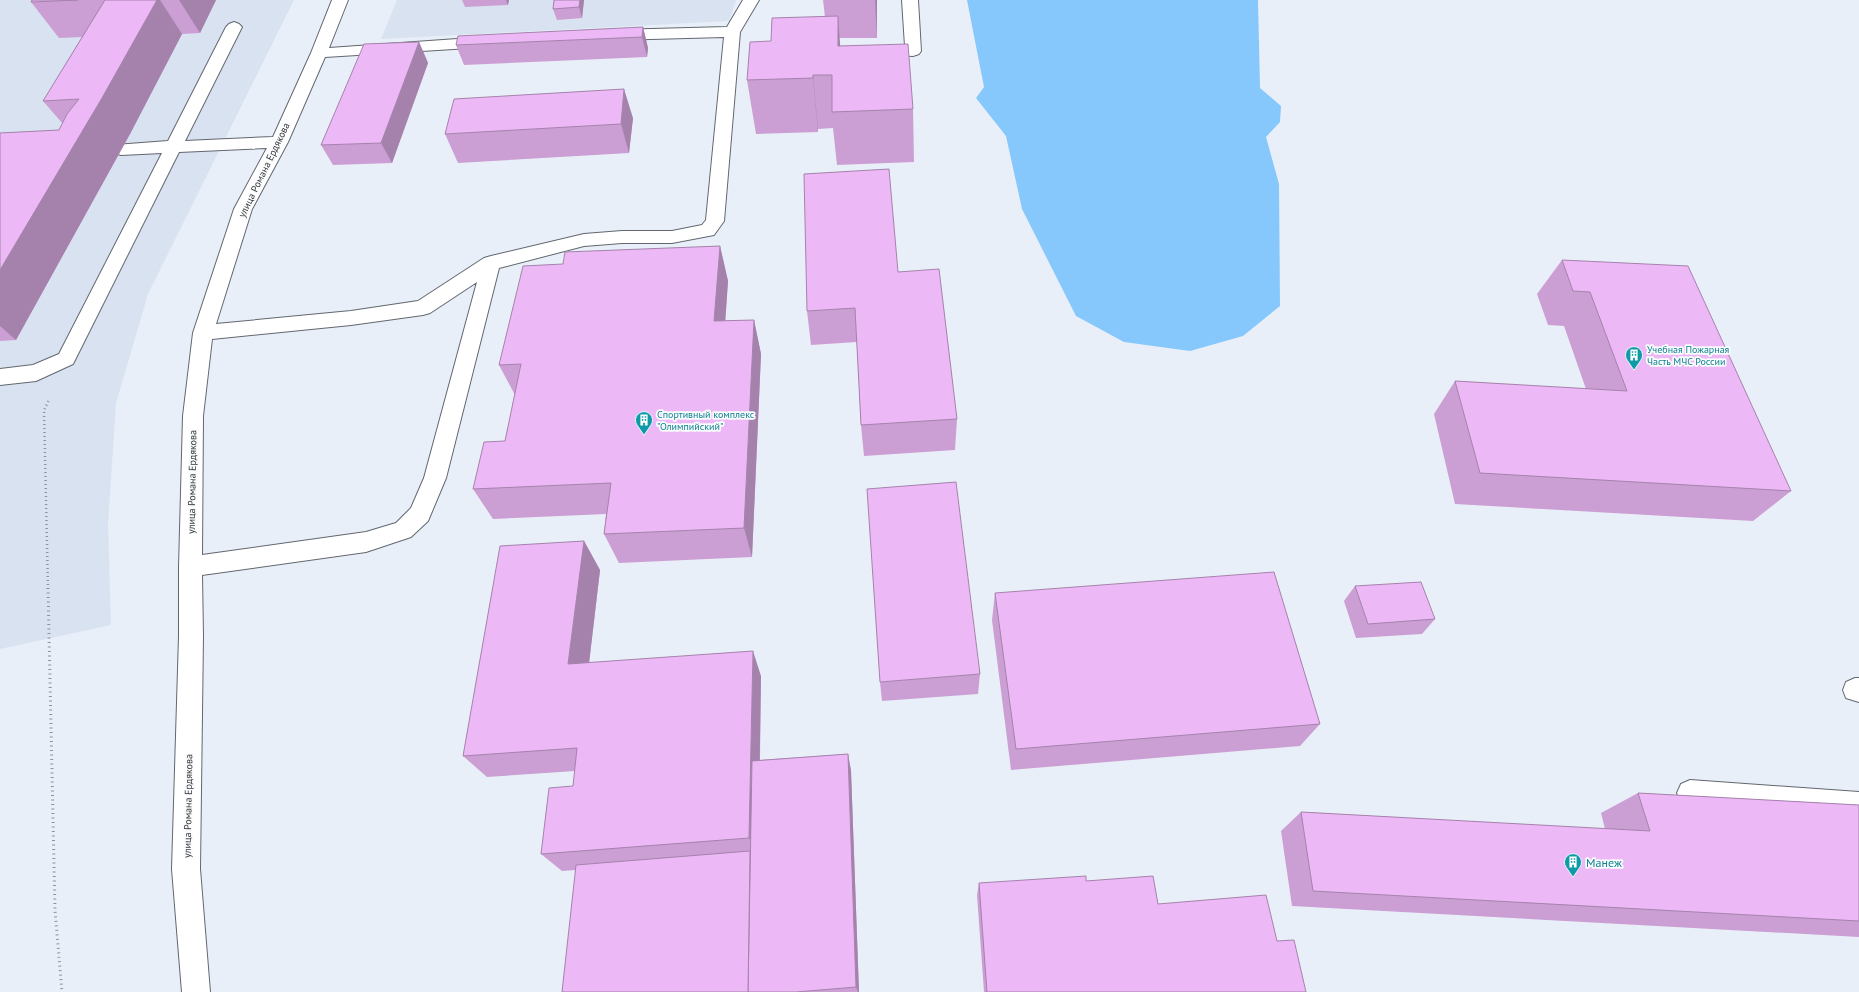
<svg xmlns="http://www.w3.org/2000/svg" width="1859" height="992" viewBox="0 0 1859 992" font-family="'PT Sans',sans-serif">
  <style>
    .built { fill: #d8e2f1 }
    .water { fill: #86c8fb }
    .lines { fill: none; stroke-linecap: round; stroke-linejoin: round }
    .minor-casing { stroke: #62676f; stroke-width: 2 }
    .path-far1 { stroke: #8e9298; stroke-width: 2.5; stroke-dasharray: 1 3; stroke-linecap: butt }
    .path { stroke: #8e9298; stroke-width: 3; stroke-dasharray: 1 3.5; stroke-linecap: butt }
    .minor { fill: #fff; fill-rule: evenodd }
    .wall { fill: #cb9fd4 }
    .shaded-wall { fill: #a582ac }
    .building { fill: #ecb9f6; stroke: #a582ac }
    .labels { text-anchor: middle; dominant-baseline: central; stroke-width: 3.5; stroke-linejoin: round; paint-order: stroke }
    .street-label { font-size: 10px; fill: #35373a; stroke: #fbfcfd }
    .culture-label { font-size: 10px; fill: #0d838f; stroke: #fbfcfd; text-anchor: start }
    .near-culture-label { font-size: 12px; fill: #0d838f; stroke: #fbfcfd; text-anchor: start }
  </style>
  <rect width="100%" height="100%" fill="#e9eff8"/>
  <g class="built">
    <path d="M0,0H294L148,294L116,403L108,524L111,625L0,649Z"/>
    <path d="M397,0H736L729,21L381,39Z"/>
  </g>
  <path class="water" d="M967,0H1258L1260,88L1281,106L1280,122L1266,137L1279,184L1280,306L1243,336L1190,351L1124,342L1076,316L1022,209L1006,136L976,98L984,87Z"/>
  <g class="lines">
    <g class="minor-casing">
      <g id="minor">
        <path d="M332,0H348L329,48L486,37L492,39L494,42L492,45L486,47L325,57L288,142L252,209L216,324L351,311L418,301L484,258L491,256L584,234L622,231H672L702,225L706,220L724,37L614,40L608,38L606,35L608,32L614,30L727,27L743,0H759L740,32L724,221L714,235L672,243H622L584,246L499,268L446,478L428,521L411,537L366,552L202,575L203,636L200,869L210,992H182L172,869L179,636V567L183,416L193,333L234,209L267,148L179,152L73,364L36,381L0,385V369L33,365L59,354L162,153L121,155L115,153L112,149L115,145L168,141L226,27L229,24L234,22L239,24L242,27L185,141L273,137L311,53ZM477,282L424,478L411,508L396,523L366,532L202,555L203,416L212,339L351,325L423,315L430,313Z"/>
        <path d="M902,0H918L921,51L919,54L913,56L873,54L871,51L873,48L905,46Z"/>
        <path d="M1855,678H1859V702L1846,698L1843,690L1846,682Z"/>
        <path d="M1690,780L1859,792V818L1690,806L1681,802L1677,793L1681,784Z"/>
      </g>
    </g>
    <path class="path-far1" d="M48,589L44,410L49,400"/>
    <path class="path" d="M48,588L55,910L62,992"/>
    <use href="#minor" class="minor"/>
  </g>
  <g class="wall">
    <path d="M32,0H216L200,33L182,34L130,134L16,340L0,341V133L59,130L63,124L43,101L82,37L59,38L31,2Z"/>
    <path d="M462,0H509L508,5L465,7Z"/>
    <path d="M584,0L582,18L557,20L553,9Z"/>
    <path d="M823,0H877V38H839L840,46L913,109L914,162L837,165L833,128L818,129V132L756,134L747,80L771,41L825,17Z"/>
    <path d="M643,27L648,48L647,57L464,65L456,45Z"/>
    <path d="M419,42L428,63L392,163L333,165L321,145Z"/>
    <path d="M633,118L629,153L458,163L445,134Z"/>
    <path d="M720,246L728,281L725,321L754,320L761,354L752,557L619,563L604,534L606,514L493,519L473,489L505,441L515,395L499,365L563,264Z"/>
    <path d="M1562,260L1791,491L1753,521L1455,504L1434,414L1455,381L1586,389L1564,326L1548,325L1537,294Z"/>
    <path d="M898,272L957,419L955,450L864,456L861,425L857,342L811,345L807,311Z"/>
    <path d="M584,541L600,570L589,663L761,676L760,760L848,754L851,771L859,992H562L576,870L562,871L541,854L573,786L575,771L487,777L463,756Z"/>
    <path d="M1355,586L1435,619L1422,634L1356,638L1344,601Z"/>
    <path d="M995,593L1320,724L1300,746L1011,770L992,620Z"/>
    <path d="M980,674L978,694L882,701L880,682Z"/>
    <path d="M1638,793L1859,805V937L1292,906L1281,831L1301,812L1605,829L1601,813Z"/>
    <path d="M1086,881L1277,941L1306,992H984L977,895L979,883Z"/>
  </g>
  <g class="shaded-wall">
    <path d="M157,0H160L182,34L130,134L16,340L0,326V270Z"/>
    <path d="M179,0H216L200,33Z"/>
    <path d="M506,0H509L508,5Z"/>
    <path d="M580,0H584L582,18L579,7Z"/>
    <path d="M875,0H877V38Z"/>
    <path d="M838,16L842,70L838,46Z"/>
    <path d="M643,27L648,48L647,57L642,37Z"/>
    <path d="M419,42L428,63L392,163L381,143Z"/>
    <path d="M813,75L818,129V132L813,78Z"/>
    <path d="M624,89L633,118L629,153L621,124Z"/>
    <path d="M720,246L728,281L723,355L714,321Z"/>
    <path d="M754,320L761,354L752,557L744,528Z"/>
    <path d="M584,541L600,570L586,689L568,664Z"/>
    <path d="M753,651L761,676L756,992V851L749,838Z"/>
    <path d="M848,754L851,771L859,992H858L856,987Z"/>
  </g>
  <g class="building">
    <path d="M32,0H78L31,2Z"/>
    <path d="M105,0H157L102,98L0,270V133L59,130L67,114L79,99L43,101Z"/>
    <path d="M554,0H580L579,7L553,9Z"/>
    <path d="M838,16V46L908,44L913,109L832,112V75H813V78L747,80L750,42L771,41L772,18Z"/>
    <path d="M643,27L642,37L456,45L458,36Z"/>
    <path d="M419,42L381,143L321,145L364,44Z"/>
    <path d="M624,89L621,124L445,134L454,99Z"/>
    <path d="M889,169L898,272L939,269L957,419L861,425L855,308L807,311L804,174Z"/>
    <path d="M720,246L714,321L754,320L744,528L604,534L611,483L473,489L484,442L505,441L521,364L499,365L523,266L563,264L565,252Z"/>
    <path d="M1562,260L1688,266L1791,491L1480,473L1455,381L1627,391L1590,292L1573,291Z"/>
    <path d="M956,482L980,674L880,682L867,489Z"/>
    <path d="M584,541L568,664L753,651L749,838L541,854L549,788L573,786L577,748L463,756L500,546Z"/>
    <path d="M1274,572L1320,724L1016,749L995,593Z"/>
    <path d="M1421,582L1435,619L1368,624L1355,586Z"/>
    <path d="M848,754L856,987L796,992H748L752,761Z"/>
    <path d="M1638,793L1859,805V921L1313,891L1301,812L1650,831Z"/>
    <path d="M750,851L748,992H562L576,865Z"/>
    <path d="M1086,876V881L1153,876L1158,904L1266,895L1277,941L1294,940L1306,992H987L979,883Z"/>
  </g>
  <defs>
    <g id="building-pin" transform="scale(0.9)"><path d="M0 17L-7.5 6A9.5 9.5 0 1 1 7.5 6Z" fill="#0f9aa8" stroke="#fbfcfd"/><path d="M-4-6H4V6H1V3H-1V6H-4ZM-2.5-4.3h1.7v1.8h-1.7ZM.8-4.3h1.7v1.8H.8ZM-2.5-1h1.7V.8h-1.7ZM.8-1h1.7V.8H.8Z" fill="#fff"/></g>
  </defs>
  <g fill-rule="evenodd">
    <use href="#building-pin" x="1634" y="355"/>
    <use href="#building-pin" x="644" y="420"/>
    <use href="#building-pin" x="1573" y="862"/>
  </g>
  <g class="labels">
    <g class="street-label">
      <text transform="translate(264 170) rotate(-64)">улица Романа Ердякова</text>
      <text transform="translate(192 482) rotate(-89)">улица Романа Ердякова</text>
      <text transform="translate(188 806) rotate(-89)">улица Романа Ердякова</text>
    </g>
    <g class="culture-label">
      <text x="1647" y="349">Учебная Пожарная<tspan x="1647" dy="12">Часть МЧС России</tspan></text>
      <text x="657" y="414">Спортивный комплекс<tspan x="657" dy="12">"Олимпийский"</tspan></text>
    </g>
    <g class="near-culture-label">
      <text x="1586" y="862">Манеж</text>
    </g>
  </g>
</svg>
